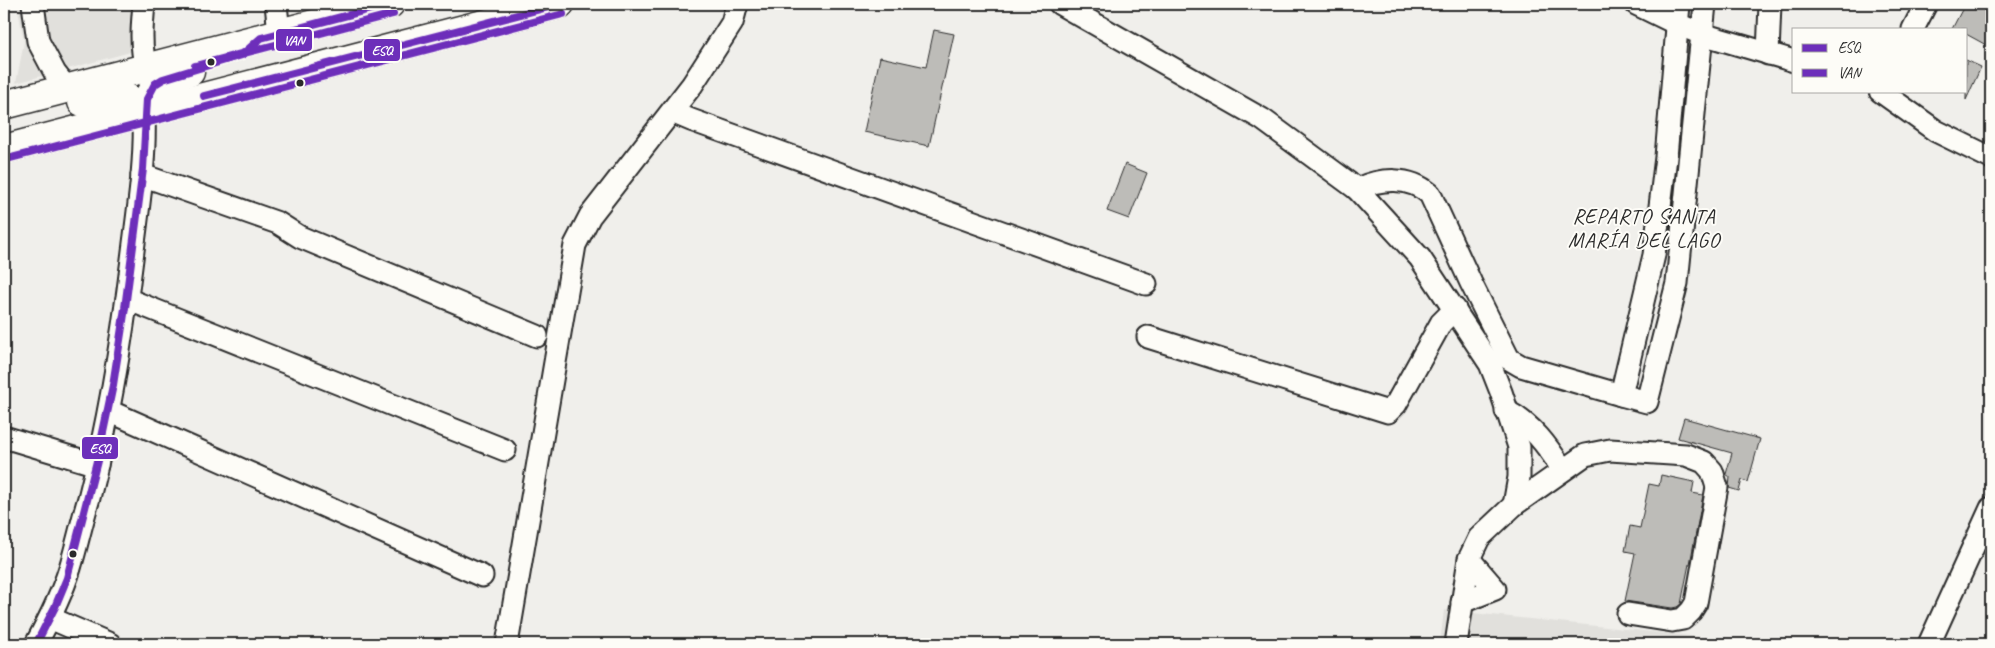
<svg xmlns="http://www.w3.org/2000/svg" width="1995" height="648" viewBox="0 0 1995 648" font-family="Caveat,sans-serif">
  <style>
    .built { fill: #e1e0dc }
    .building { fill: #bdbcb8; stroke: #2b2b2b }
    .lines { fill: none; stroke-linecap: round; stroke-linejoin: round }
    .minor-casing { stroke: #2b2b2b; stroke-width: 25 }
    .highway-casing { stroke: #2b2b2b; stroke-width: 31 }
    .minor { stroke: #fdfcf7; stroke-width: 21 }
    .highway { stroke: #fdfcf7; stroke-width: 28 }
    .bus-1-casing { stroke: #fdfcf7; stroke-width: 11 }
    .bus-2-casing { stroke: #fdfcf7; stroke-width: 11 }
    .bus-1 { stroke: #6d2fba; stroke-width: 8 }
    .bus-2 { stroke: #6d2fba; stroke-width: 8 }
    .bus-dot { fill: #2b2b2b; stroke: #fdfcf7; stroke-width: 2 }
    .labels { text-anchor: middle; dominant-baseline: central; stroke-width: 4; stroke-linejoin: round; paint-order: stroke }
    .neighbourhood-label { font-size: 21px; letter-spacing: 1px; fill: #2b2b2b; stroke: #fdfcf7 }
    .line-badge { stroke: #fdfcf7; stroke-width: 2 }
    .badge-label { font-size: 14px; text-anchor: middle; font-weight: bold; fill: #fff }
  </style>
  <rect width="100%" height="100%" fill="#f0efeb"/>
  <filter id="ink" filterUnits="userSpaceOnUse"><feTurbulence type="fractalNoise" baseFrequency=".02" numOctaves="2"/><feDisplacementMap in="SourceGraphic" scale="10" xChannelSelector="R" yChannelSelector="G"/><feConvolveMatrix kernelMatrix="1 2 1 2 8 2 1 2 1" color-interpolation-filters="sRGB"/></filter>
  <g filter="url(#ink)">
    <g class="built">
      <path d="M17,4H139L134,51L16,83L24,42Z"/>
      <path d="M1444,610L1710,638L1722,644H1440Z"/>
    </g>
    <g class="building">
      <path d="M1965,4H1991V39L1988,46L1966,34V29H1952Z"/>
      <path d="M934,30L954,34L929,146L864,132L880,57L926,67Z"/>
      <path d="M1966,60L1981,67L1966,100Z"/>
      <path d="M1125,164L1147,173L1129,219L1107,211Z"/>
      <path d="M1684,418L1760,439L1748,482L1742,480L1739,491L1729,488L1730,477L1726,474L1732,453L1678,438Z"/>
      <path d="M1661,475L1694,482L1692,493L1703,495L1690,564H1689L1681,604L1677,607L1672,608L1625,601L1635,553L1625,551L1630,526L1640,528L1649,484L1659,486Z"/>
    </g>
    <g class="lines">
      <g class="minor-casing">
        <g id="minor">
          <path d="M33,4L38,41L55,73L67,88"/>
          <path d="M144,4C142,25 140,46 146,68"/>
          <path d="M276,4L279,33"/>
          <path d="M1060,4L1262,119L1357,189L1420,258L1490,364L1501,392L1519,447V477L1514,505"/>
          <path d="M1636,4L1677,24L1702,34L1794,61"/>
          <path d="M1679,4L1666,157L1654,255L1621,395L1647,402L1677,283L1705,4"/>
          <path d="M1913,29L1926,4"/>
          <path d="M1768,54L1770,4"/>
          <path d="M1880,91L1936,131L1991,158"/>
          <path d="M672,112L691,120L1146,284"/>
          <path d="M142,175L278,223L300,237L537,336"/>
          <path d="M1357,189C1381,178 1409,176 1430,194L1471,283L1509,359L1521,366L1621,395"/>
          <path d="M127,299L505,450"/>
          <path d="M1148,337L1388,412L1396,404L1441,323L1455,309"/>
          <path d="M109,411L482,576"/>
          <path d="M1506,411C1532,424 1548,447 1563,470"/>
          <path d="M4,437L97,465"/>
          <path d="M1462,602L1495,589L1469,559"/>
          <path d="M50,618L110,644"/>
          <path d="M36,644C49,620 62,594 70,568C77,545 82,521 89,498C109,420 122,340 132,259C138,210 146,161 144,112"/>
          <path d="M507,644L575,245L590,216L692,85L732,23L737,4"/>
          <path d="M1456,644L1469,559L1479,538L1514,505L1585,455L1610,450L1686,455L1704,462L1712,471L1717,487L1696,603L1691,611L1683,619L1672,621L1628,614"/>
          <path d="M1929,644L1991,508"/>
        </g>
      </g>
      <g class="highway-casing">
        <g id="highway">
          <path d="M82,102L118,94L129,99L144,112"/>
          <path d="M4,105L390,4"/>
          <path d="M144,112L150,94L157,83L190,72"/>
          <path d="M4,149L560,4"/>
        </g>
      </g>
      <use href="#minor" class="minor"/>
      <use href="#highway" class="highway"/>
      <g class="bus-1-casing">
        <g id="bus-1">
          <path d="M204,96L560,4"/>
          <path d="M36,644L55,607L67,578L97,461L113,385L125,308L143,169L147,99L155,84L163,79L242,55L261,38L390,4"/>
        </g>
      </g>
      <g class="bus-2-casing">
        <g id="bus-2">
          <path d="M195,66L393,14"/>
          <path d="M7,159L563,14"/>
        </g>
      </g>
      <use href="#bus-1" class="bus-1"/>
      <use href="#bus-2" class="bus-2"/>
    </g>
  </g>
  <g class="bus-dot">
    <circle cx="211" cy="62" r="4.5"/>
    <circle cx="300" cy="83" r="4.5"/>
    <circle cx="73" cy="554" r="4.5"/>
  </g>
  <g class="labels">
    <g class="neighbourhood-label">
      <text x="1644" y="216">REPARTO SANTA<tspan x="1644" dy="24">MARÍA DEL LAGO</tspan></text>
    </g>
  </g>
  <g class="line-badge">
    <rect x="275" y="28" width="38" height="24" rx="5" fill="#6d2fba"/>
    <rect x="363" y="38" width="38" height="24" rx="5" fill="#6d2fba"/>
    <rect x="81" y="436" width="38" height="24" rx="5" fill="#6d2fba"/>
  </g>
  <g class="badge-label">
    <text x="294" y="45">VAN</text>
    <text x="382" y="55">ESQ</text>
    <text x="100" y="453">ESQ</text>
  </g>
  <rect width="1995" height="648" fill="none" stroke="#fdfcf7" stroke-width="20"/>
  <rect x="10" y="10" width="1975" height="628" fill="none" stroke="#2b2b2b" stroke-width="2" filter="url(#ink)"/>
  <rect x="1792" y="28" width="175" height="65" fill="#fdfcf7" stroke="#a9a8a5"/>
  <rect x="1802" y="44" width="25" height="8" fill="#6d2fba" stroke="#a9a8a5"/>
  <text x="1838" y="52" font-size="15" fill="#2b2b2b">ESQ</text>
  <rect x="1802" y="69" width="25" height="8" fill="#6d2fba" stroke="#a9a8a5"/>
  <text x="1838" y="78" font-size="15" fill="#2b2b2b">VAN</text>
</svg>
